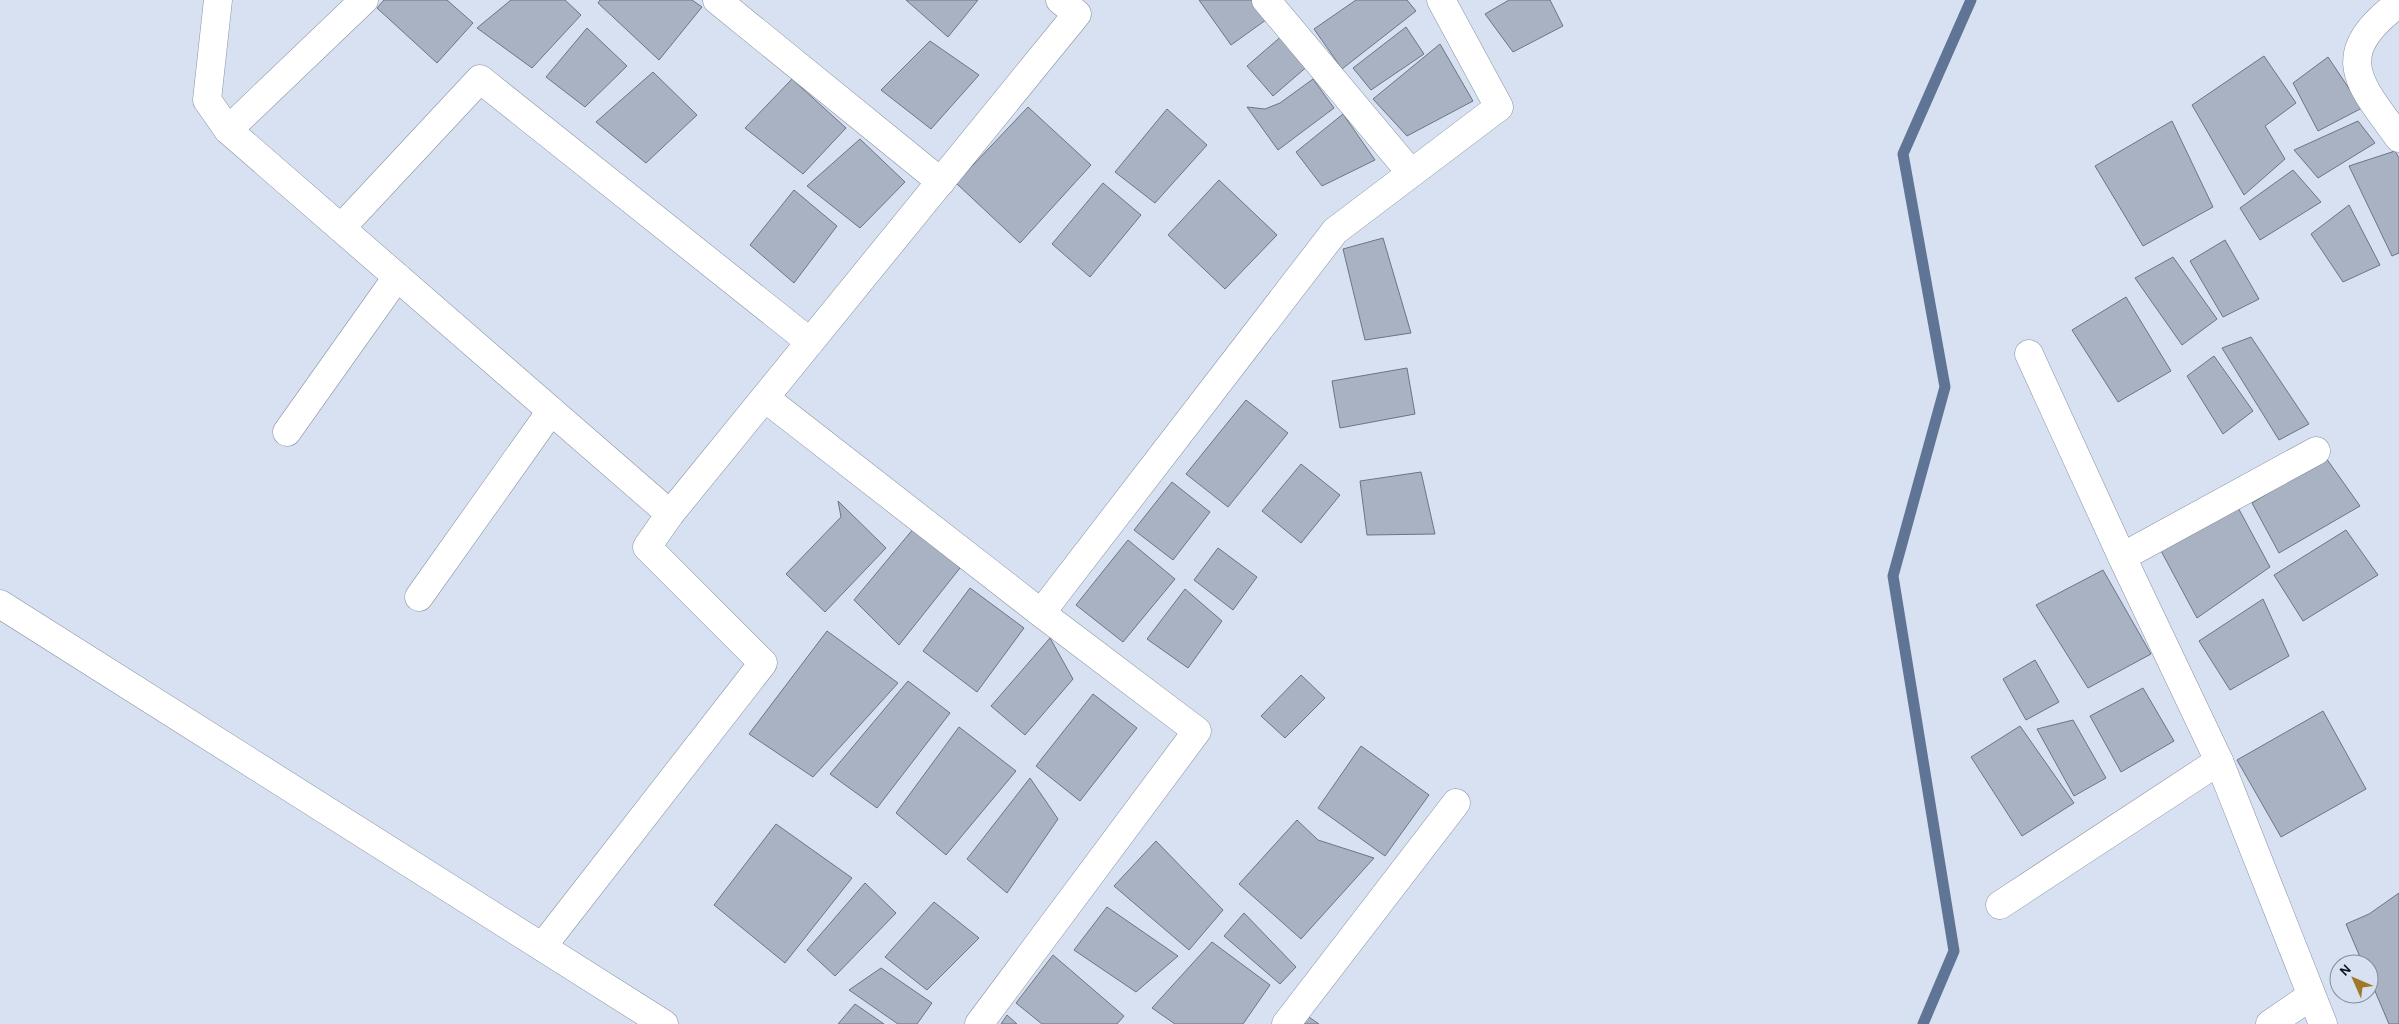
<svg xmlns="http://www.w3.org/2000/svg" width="2399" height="1024" viewBox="0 0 2399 1024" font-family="'Alegreya Sans',sans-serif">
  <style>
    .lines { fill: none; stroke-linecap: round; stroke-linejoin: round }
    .stream { stroke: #607595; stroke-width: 11 }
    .building { fill: #a8b2c2; stroke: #6c7584 }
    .street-casing { stroke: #8891a1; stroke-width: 29 }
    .street { stroke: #fff; stroke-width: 28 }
  </style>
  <rect width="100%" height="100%" fill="#d7e1f2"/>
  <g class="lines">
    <path class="stream" d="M1923,1024L1954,951L1893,576L1945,387L1903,154L1971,0"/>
  </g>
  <g class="building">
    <path d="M384,0H447L473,23L437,63L377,8Z"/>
    <path d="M511,0H565L581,15L532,68L477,28Z"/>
    <path d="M600,0H692L702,7L659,60L598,3Z"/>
    <path d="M906,0H978L948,37Z"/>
    <path d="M1199,0H1258L1270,17L1231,45Z"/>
    <path d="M1356,0H1407L1416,11L1342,69L1314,29Z"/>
    <path d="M1509,0H1550L1563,26L1513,52L1485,14Z"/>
    <path d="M1406,27L1424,54L1371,90L1353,68Z"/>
    <path d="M587,28L627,66L585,107L546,77Z"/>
    <path d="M1284,34L1310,64L1273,96L1247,66Z"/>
    <path d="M930,41L979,75L931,129L881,90Z"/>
    <path d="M1440,44L1473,101L1407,136L1373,99Z"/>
    <path d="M2264,56L2296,103L2265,126L2285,159L2244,195L2192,105Z"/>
    <path d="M2328,57L2362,108L2318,131L2293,83Z"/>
    <path d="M653,72L697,115L646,163L596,122Z"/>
    <path d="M792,79L846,128L803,174L745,128Z"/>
    <path d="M1313,79L1334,108L1278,150L1247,107L1265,109L1280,103Z"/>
    <path d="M1028,107L1091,165L1020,243L956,183Z"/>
    <path d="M1167,109L1207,145L1155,203L1115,172Z"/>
    <path d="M1343,114L1375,160L1322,186L1296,152Z"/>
    <path d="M2172,121L2213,207L2143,246L2095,166Z"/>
    <path d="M2358,121L2375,143L2318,178L2294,150Z"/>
    <path d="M860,139L905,182L860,228L807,186Z"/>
    <path d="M2395,151L2399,158V253L2392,256L2349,166Z"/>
    <path d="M2293,170L2321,202L2260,240L2240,208Z"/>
    <path d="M1219,180L1277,235L1225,289L1168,235Z"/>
    <path d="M1103,183L1141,215L1090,277L1052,244Z"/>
    <path d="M794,190L837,226L794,283L750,245Z"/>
    <path d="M2349,205L2380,265L2343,282L2311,234Z"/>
    <path d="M1383,238L1411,333L1365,340L1343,249Z"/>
    <path d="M2225,240L2259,299L2223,317L2190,261Z"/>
    <path d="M2173,257L2217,319L2182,345L2135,278Z"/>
    <path d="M2126,297L2171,371L2118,402L2072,330Z"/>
    <path d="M2251,337L2309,424L2279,440L2222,348Z"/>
    <path d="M2214,356L2253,411L2223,434L2187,376Z"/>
    <path d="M1407,368L1415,414L1340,428L1332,381Z"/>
    <path d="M1246,400L1288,433L1228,507L1186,474Z"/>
    <path d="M2326,458L2360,506L2279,553L2252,503Z"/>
    <path d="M1301,464L1340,495L1301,543L1262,511Z"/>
    <path d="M1421,472L1435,534L1367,535L1360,481Z"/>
    <path d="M1172,482L1210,512L1173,560L1134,530Z"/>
    <path d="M838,501L886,548L825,612L786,574L841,517Z"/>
    <path d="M2235,502L2270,567L2197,618L2160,549Z"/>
    <path d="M914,528L960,568L899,645L854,600Z"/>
    <path d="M2346,530L2378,575L2303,621L2274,575Z"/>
    <path d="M1128,540L1175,579L1123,642L1076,605Z"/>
    <path d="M1218,548L1257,577L1233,610L1194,580Z"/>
    <path d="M2103,570L2151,654L2088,688L2036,605Z"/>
    <path d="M970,588L1024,628L977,692L923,651Z"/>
    <path d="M1185,589L1222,621L1188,668L1147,639Z"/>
    <path d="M2263,599L2289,656L2230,690L2199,641Z"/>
    <path d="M827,631L898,683L813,777L749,734Z"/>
    <path d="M1050,638L1073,679L1025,735L991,706Z"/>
    <path d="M2035,660L2059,702L2026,720L2003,679Z"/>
    <path d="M1301,675L1325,698L1285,738L1261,716Z"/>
    <path d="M908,681L950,713L877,808L830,774Z"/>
    <path d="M2143,688L2174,741L2121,772L2090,716Z"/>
    <path d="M1093,694L1137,728L1080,801L1036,766Z"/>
    <path d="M2323,711L2366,789L2281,837L2237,760Z"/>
    <path d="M2073,720L2106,778L2074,796L2037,729Z"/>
    <path d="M2020,726L2074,803L2022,836L1971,757Z"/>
    <path d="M959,727L1016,771L946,855L896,813Z"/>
    <path d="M1361,746L1429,795L1385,856L1318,808Z"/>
    <path d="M1030,778L1058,819L1007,893L967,859Z"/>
    <path d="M1297,820L1318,840L1374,858L1301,939L1239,884Z"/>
    <path d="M776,824L852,878L785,963L714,905Z"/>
    <path d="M1156,841L1223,910L1189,950L1114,886Z"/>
    <path d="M865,883L896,913L835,976L807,950Z"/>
    <path d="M2399,893V1024H2389L2369,977V964H2363L2346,924L2369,914Z"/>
    <path d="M934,902L979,938L927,990L885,957Z"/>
    <path d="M1107,907L1178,956L1136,992L1074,950Z"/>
    <path d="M1244,913L1296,967L1280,984L1224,936Z"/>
    <path d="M1212,942L1270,985L1243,1024H1175L1152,1008Z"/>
    <path d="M1053,955L1124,1016L1117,1024H1042L1016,1003Z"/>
    <path d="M881,968L932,1003L917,1024H898L849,990Z"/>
    <path d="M855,1004L884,1024H838Z"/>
    <path d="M1007,1015L1017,1024H1001Z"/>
    <path d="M1306,1015L1319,1024H1301Z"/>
  </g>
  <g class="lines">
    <g class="street-casing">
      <g id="street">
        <path d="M218,0L207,100L228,130"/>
        <path d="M364,0L228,130L670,514"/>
        <path d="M717,0L941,182"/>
        <path d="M1266,0L1411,173"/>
        <path d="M2399,3C2330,55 2358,82 2399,138"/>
        <path d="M341,228L480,79L810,342"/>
        <path d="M2029,354L2122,557L2219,761L2323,1024"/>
        <path d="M765,398L1041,613L1197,731L979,1024"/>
        <path d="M287,432L397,277"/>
        <path d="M2122,557L2316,451"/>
        <path d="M419,597L551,411"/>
        <path d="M0,604L664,1024"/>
        <path d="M1041,613L1335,231L1499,107L1441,0"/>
        <path d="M2000,905L2219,761"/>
        <path d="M542,947L763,663L647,547L670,514L1077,14L1060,0"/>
        <path d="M1286,1024L1456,803"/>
        <path d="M2270,1024L2311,996"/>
      </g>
    </g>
    <use href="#street" class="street"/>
  </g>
  <g transform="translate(2354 979) rotate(315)"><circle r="24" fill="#d7e1f2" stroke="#868e9a"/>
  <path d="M0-4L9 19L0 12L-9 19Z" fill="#a17827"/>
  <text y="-8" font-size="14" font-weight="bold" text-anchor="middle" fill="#0d1116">N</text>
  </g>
</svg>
